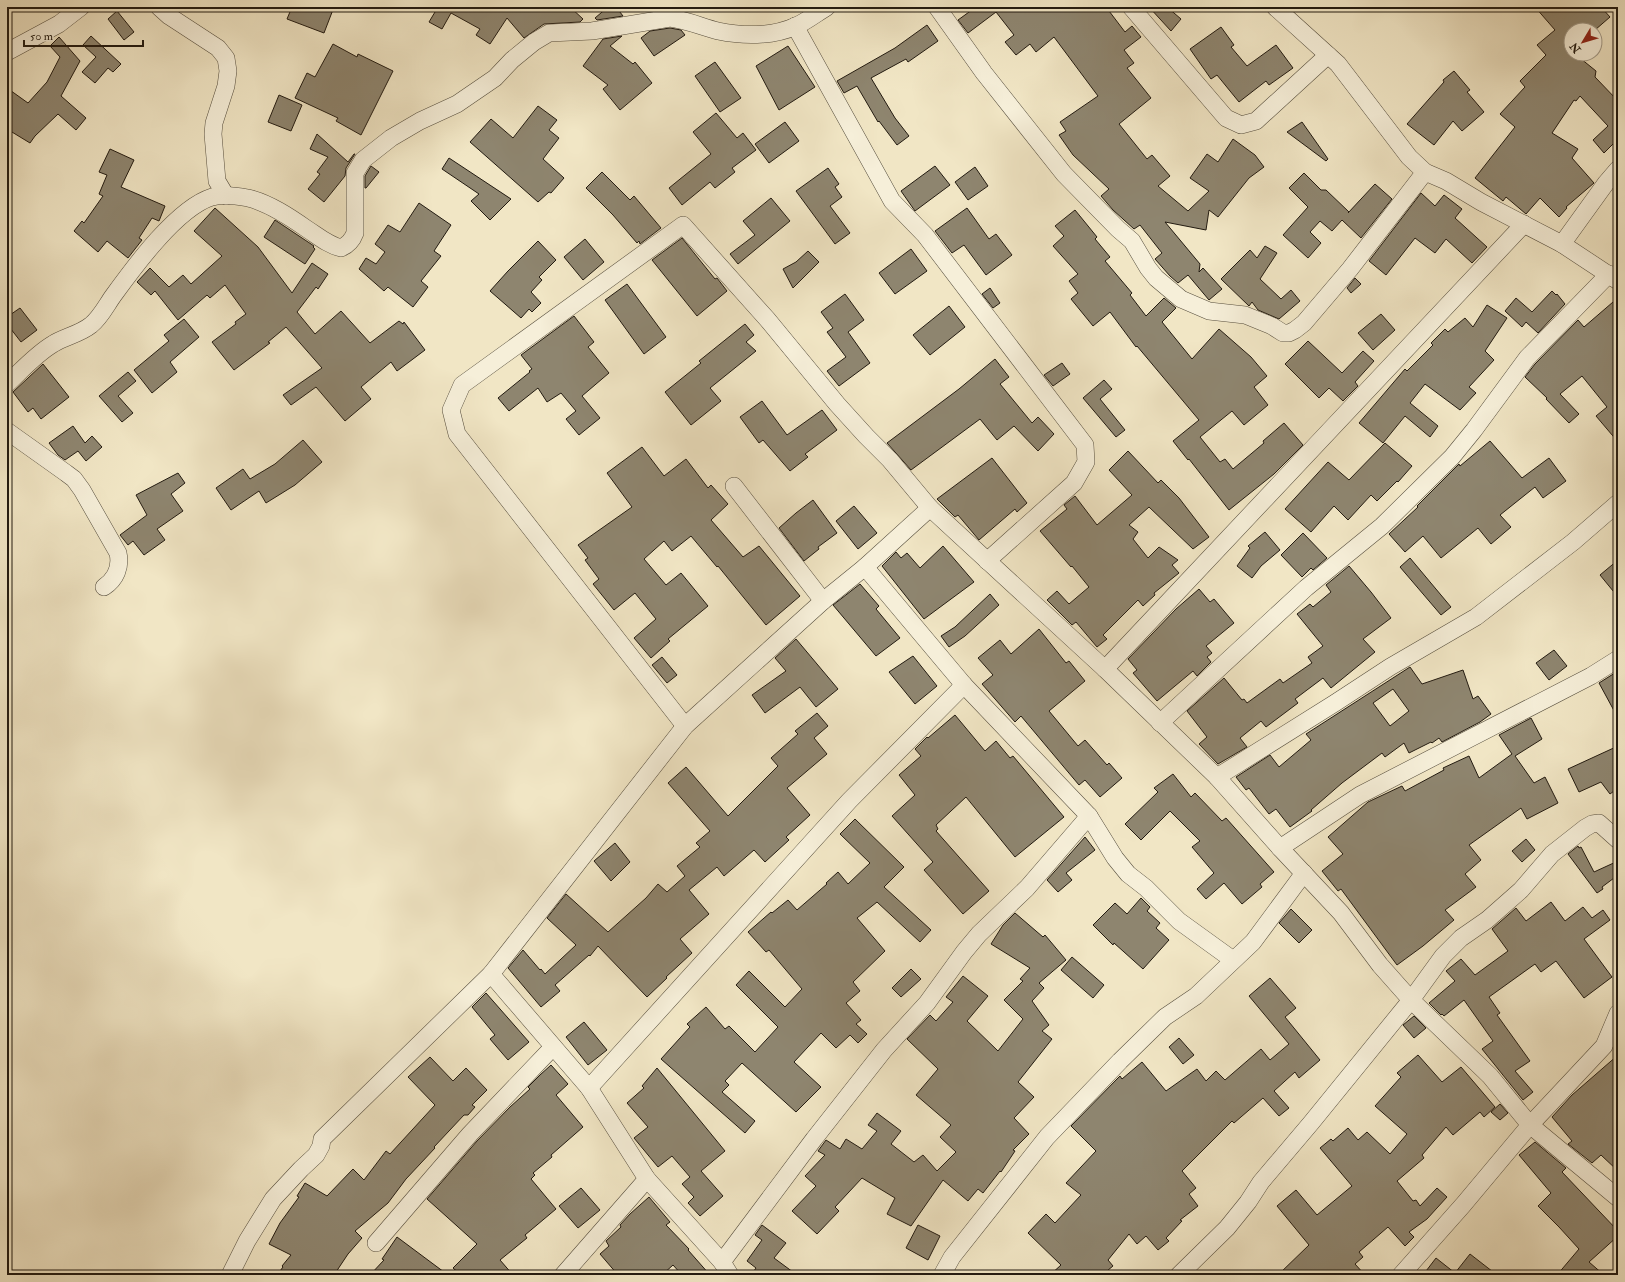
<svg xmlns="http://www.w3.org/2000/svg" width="1625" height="1282" viewBox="0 0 1625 1282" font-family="'IM FELL Double Pica',serif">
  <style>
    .building { fill: #8e856f; stroke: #231b11; fill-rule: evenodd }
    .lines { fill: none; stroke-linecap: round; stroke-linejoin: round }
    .minor-casing { stroke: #564e3e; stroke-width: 18 }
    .minor { stroke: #f6efd9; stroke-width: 17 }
  </style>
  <rect width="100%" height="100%" fill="#f1e6c5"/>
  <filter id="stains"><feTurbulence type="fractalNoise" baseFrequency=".005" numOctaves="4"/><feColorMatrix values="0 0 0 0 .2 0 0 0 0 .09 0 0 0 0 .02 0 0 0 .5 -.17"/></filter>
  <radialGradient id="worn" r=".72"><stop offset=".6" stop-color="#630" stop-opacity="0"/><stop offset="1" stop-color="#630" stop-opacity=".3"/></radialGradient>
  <g class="building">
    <path d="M292,7H334L324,33L287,19Z"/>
    <path d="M438,7H570L583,19L580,22L544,24L524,38L507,18L490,44L476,35L480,29L451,13L442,29L429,22Z"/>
    <path d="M608,7H616L623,16L597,20L595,18Z"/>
    <path d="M976,7H1106L1125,32L1132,26L1141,37L1124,50L1134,63L1127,68L1151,98L1119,124L1147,159L1152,155L1170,176L1158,186L1188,211L1209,191L1190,178L1207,154L1218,162L1233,139L1255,155L1264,167L1249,178L1218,217L1209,210L1206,230L1165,222L1200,264L1199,272L1203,268L1222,289L1209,300L1188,275L1178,283L1170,276L1155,259L1162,253L1140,225L1134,229L1113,210L1101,196L1109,189L1073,155L1059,135L1066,131L1060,122L1098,96L1054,37L1036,52L1030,44L1016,55L1005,42L1014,35L996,12L968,33L958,20Z"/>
    <path d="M1149,7H1167L1181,19L1171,31Z"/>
    <path d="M1535,7H1601L1610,17L1595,30H1571V54H1575L1596,71L1595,77L1618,101V139L1604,153L1593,140L1608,126L1580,96L1576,101L1574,100L1552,133L1578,149L1572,158L1594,183L1566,207L1567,208L1559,217L1540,198L1526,214L1506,197L1503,201L1475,178L1515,127L1500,114L1525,87L1520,81L1546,55L1537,45L1555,30Z"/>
    <path d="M117,11L134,32L124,40L108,19Z"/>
    <path d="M927,25L938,41L908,62L906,59L871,78L895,118L909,136L897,145L879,121L878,122L857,86L844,93L837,81L895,48Z"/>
    <path d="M1221,27L1234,45L1231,47L1247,66L1276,45L1293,68L1269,85L1266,81L1239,102L1217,75L1211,79L1190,49Z"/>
    <path d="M670,28L681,30L685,35L654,56L641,38L650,31Z"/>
    <path d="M91,36L121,64L113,72L108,68L95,83L82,72L96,57L83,45Z"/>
    <path d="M622,36L610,46L633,64L635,62L652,83L620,110L603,89L608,85L583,66L603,39Z"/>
    <path d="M59,37L80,61L61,96L86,118L76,130L58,114L35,136L30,143L7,129V88L28,103L47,82L60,57L50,46Z"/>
    <path d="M333,44L357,57L358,54L393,71L361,135L336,121L338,118L295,98L307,73L315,77Z"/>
    <path d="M788,46L815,87L779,110L756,66Z"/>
    <path d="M715,62L741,98L720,112L695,76Z"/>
    <path d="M1454,71L1470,90L1467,92L1484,112L1462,131L1453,121L1434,145L1407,124L1444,82L1443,80Z"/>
    <path d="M279,95L302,105L291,131L268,122Z"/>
    <path d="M538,106L557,120L549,130L559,138L543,159L564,178L551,193L549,192L538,202L470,142L491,119L513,138Z"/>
    <path d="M716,113L737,138L743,133L756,150L732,168L735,172L715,188L710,182L682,205L669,188L711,154L693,132Z"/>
    <path d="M785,122L799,141L769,163L755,144Z"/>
    <path d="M1302,122L1328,159L1326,161L1287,132Z"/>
    <path d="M317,134L348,162L354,154H355L346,168L345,176L324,202L308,189L320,174L317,172L328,157L310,149Z"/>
    <path d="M110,149L134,160L121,187L165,206L159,221L152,218L139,238L142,240L128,258L107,241L98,252L74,231L82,221L84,223L103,196L99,194L107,175L99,172Z"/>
    <path d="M449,158L511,199L490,220L471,201L479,194L442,169Z"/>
    <path d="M371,166L379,172L366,188H365V176Z"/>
    <path d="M935,166L950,185L915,211L901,191Z"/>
    <path d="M975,167L988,186L968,200L955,182Z"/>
    <path d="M828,168L839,184L835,187L842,197L830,206L850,233L835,244L796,191Z"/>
    <path d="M602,172L630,200L634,196L661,228L640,244L639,241L637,243L613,215L586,188Z"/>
    <path d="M1304,173L1321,190H1326L1349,212L1348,213L1375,184L1392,199L1361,238L1342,220L1332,231L1320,221L1310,232L1321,243L1308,258L1283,235L1308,207L1289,188Z"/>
    <path d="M1421,193L1435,206L1444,195L1462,209L1455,218L1487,247L1472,263L1446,239L1435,253L1415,238L1386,275L1369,261Z"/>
    <path d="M771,198L790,221L738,264L730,254L755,235L743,221Z"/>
    <path d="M419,203L451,225L434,251L441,256L421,281L428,287L413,307L388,287L384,291L359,269L366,258L376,264L385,252L375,244L388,225L400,232Z"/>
    <path d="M215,208L258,247L292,293L312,263L328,274L318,289L316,287L297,312L315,334L341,311L370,343L399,321L403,324L404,322L425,350L397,371L391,362L361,387L371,399L345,421L316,387L291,405L283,395L322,368L286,327L268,342L270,343L234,370L212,342L236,324L235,322L246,314L225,285L210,298L207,295L178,320L155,291L151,295L137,282L150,268L169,287L183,275L191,284L222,256L194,231Z"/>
    <path d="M967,208L989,239L996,234L1012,255L986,275L964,245L952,253L935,231Z"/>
    <path d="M1075,210L1097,237L1095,239L1110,257L1105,261L1132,293L1130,295L1146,316L1164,298L1176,308L1162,322L1192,359L1219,329L1251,357L1267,376L1254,387L1268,405L1244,425L1232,411L1200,437L1220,462L1225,459L1233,469L1264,443L1263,441L1284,423L1303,445L1274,474L1229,510L1189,459L1188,460L1173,441L1199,420L1137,346L1136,347L1110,312L1093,326L1071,299L1078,293L1069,281L1078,274L1053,246L1064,236L1055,226Z"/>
    <path d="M275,220L314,246L313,247L315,249L305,264L264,237Z"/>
    <path d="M682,238L715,279L717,278L727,291L697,316L652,260Z"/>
    <path d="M585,239L604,262L583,280L564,257Z"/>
    <path d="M538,241L556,260L539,277L542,280L531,292L541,303L532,312L529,309L521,318L490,291L508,271Z"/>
    <path d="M1265,246L1277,253L1260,279L1281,299L1291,290L1300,301L1279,319L1258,310L1252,302L1249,306L1221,279L1250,250L1257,258Z"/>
    <path d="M911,249L927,271L895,294L879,273Z"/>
    <path d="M808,251L819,262L793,288L783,269L796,262Z"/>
    <path d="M1355,278L1361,284L1351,293L1347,288Z"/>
    <path d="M627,284L666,337L644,354L605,300Z"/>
    <path d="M990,288L1000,303L993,308L982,294Z"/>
    <path d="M1552,291L1556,295L1557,294L1565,304L1538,333L1526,322L1522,327L1505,311L1516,298L1532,312Z"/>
    <path d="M845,294L864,320L848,332L870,363L839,386L827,371L846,357L827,332L833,328L821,312Z"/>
    <path d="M1613,302L1618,309V442L1596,416L1607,407L1582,376L1560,394L1579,414L1569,423L1546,399L1547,398L1525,377L1535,364L1578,320L1584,327Z"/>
    <path d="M1487,305L1507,318L1485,351L1494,360L1469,387L1476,393L1460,410L1425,384L1410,403L1438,426L1430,437L1405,416L1383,443L1359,423L1405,369L1407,371L1433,345L1431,343L1445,329L1448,332L1465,318L1473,327Z"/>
    <path d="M949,306L965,327L930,355L913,335Z"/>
    <path d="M20,308L37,330L21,342L7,324V317Z"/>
    <path d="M1381,314L1395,330L1373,350L1358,333Z"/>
    <path d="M574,316L594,342L588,347L609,373L582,396L600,418L579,435L566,419L576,411L561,393L547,402L538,388L509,411L498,398L530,372L529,371L532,369L521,355Z"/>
    <path d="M184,319L199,337L170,362L177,372L152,393L134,370L169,341L164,335Z"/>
    <path d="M745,324L754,335L746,342L756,351L710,388L721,401L691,425L665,392L701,363L699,361Z"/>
    <path d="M1308,341L1342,373L1363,351L1374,361L1355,382L1358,386L1343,401L1329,388L1319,398L1285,364Z"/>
    <path d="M995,359L1009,377L1000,384L1032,423L1038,417L1054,434L1038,451L1014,426L997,440L980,419L911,470L887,443L959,389Z"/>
    <path d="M1062,363L1070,374L1053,386L1044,375Z"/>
    <path d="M43,364L69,397L41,419L33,408L28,412L13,392Z"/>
    <path d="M128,372L136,381L118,396L133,413L122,422L99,396Z"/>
    <path d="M1104,380L1112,389L1100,399L1125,430L1116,437L1083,398Z"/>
    <path d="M762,401L787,435L822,410L837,430L805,454L808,457L790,471L763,440L759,443L740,417Z"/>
    <path d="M73,426L85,443L92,436L102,447L86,461L78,451L65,460L58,455L49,443Z"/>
    <path d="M303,440L322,462L295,485L266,503L259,491L231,510L216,488L243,469L250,479L275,464Z"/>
    <path d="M1490,441L1522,478L1549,458L1566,481L1543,498L1535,487L1500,515L1511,527L1491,544L1478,528L1441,558L1423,536L1405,552L1389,534L1418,507L1417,506L1459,464L1460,466Z"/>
    <path d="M1385,443L1412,466L1398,482L1397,481L1377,501L1371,495L1348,520L1334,506L1311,532L1285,509L1328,462L1349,480Z"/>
    <path d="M642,447L664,476L686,459L708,488L711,485L728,504L711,520L743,557L759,546L800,596L766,625L718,566L717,567L691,536L672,551L664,541L644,559L666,585L681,573L708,606L668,639L670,641L651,658L634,638L656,619L635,593L614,610L593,584L599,579L585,560L588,558L578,545L632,507L607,473Z"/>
    <path d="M1128,451L1158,483L1161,480L1179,498L1209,537L1193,549L1149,507L1129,525L1138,532L1133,539L1148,558L1159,547L1178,560L1172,565L1179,573L1154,593L1155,595L1143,606L1138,600L1103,635L1107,639L1097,647L1076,622L1072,625L1047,600L1057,591L1069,604L1089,587L1072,566L1071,567L1040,531L1067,509L1064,505L1075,496L1097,525L1132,495L1109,470Z"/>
    <path d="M992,458L1027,503L1017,512L1015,509L979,540L958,515L955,517L937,499Z"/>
    <path d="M178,473L185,483L171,494L183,511L157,529L165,540L144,555L133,541L128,545L120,535L147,515L136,495Z"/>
    <path d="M813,500L837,533L818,547L819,549L804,561L779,528L796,513Z"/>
    <path d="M854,506L877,533L858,549L836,521Z"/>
    <path d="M1265,532L1280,550L1261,566L1252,578L1237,566L1250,548L1248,546Z"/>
    <path d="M1303,533L1327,558L1313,570L1311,568L1302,577L1281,555Z"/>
    <path d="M943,546L974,582L924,619L882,566L896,552L901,558L907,553L920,568Z"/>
    <path d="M1410,558L1451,607L1441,615L1400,567Z"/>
    <path d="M1618,560V597L1600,575Z"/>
    <path d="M1349,566L1371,592L1391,618L1363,639L1375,652L1331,688L1323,678L1295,699L1298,703L1266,727L1261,721L1240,738L1247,747L1218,764L1199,744L1207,737L1187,711L1224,678L1242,700L1244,699L1247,703L1280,679L1283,683L1312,663L1308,657L1323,646L1297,614L1310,604L1313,607L1331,592L1326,585Z"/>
    <path d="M860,584L879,606L876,609L900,638L876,656L833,605Z"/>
    <path d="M1199,589L1210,602L1214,599L1234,623L1206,646L1212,653L1207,657L1211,662L1197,676L1193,671L1157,701L1133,673L1137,670L1128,659L1176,609Z"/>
    <path d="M990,594L999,605L965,636L949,647L941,636L955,627Z"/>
    <path d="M1039,629L1066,663L1069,661L1085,681L1049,711L1078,746L1085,740L1107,765L1109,763L1122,778L1100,797L1085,780L1079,785L1021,716L1015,722L982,684L993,675L978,658L1000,640L1011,654Z"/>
    <path d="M796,639L838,689L816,707L800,687L765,713L752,695L786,671L775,658Z"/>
    <path d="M1554,650L1567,666L1549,680L1536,663Z"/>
    <path d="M913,656L937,686L915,704L889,672Z"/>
    <path d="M662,657L677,675L667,683L652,665Z"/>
    <path d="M1410,667L1422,684L1463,670L1473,699L1478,696L1491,714L1480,722L1442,742L1439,738L1432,743L1431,742L1409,753L1404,743L1385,757L1382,753L1342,783L1311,810L1312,811L1290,827L1276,809L1269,814L1249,788L1246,790L1236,777L1270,755L1279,767L1311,740L1306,734ZM1393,689L1409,711L1390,726L1373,703Z"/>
    <path d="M1618,671V718L1599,683Z"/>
    <path d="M817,713L828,726L814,738L827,754L787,788L810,815L786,837L789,840L765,862L754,850L724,876L717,867L689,890L709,914L680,939L692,953L666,977L667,978L647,997L598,946L590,956L589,955L555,985L560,991L541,1007L508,968L523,950L540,970L541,969L545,974L576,945L547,918L566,894L608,932L646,898L658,884L667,892L685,876L677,866L700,847L696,843L710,831L668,783L686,767L728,816L778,766L771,758L798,734L795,731Z"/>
    <path d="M955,715L985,751L996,741L1010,758L1013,756L1064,817L1015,857L966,797L936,825L938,829L936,831L989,891L963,914L924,870L933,862L892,816L915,795L899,775L921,756L915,749L927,737L928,738Z"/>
    <path d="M1531,718L1542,739L1515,756L1534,783L1545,777L1558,803L1527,819L1521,808L1469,845L1481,860L1465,874L1476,887L1445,910L1454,920L1423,946L1397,965L1341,889L1338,891L1322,871L1343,854L1328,837L1368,802L1402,786L1405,791L1444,770L1443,768L1469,756L1479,778L1512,754L1499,735Z"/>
    <path d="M1618,746V788L1610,794L1601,782L1579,792L1568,769Z"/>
    <path d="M1173,774L1191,797L1195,793L1222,821L1226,818L1274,872L1260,884L1262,887L1242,904L1224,883L1206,899L1197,889L1214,873L1192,847L1200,841L1170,811L1141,840L1125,824L1158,792L1154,788Z"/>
    <path d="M855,819L904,867L884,887L931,930L920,942L877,902L857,918L885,951L853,982L860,991L846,1003L861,1020L856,1024L867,1034L858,1043L850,1035L836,1048L821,1033L794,1062L821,1087L796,1112L742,1063L725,1081L729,1085L722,1092L755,1121L745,1133L661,1059L690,1027L687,1024L706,1007L725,1029L729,1026L755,1052L778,1027L736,985L749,971L785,1007L802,989L769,950L766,952L748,932L771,912L772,913L788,900L797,910L827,884L826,883L838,872L848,884L870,863L840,834Z"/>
    <path d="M1085,837L1095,850L1066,873L1072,880L1058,892L1047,880Z"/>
    <path d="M1526,839L1535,850L1522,862L1512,851Z"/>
    <path d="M615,843L630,862L611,881L594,861Z"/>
    <path d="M1578,846L1579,848L1581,847L1594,872L1618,861V875L1602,887L1603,889L1597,893L1568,854Z"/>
    <path d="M1141,898L1150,907L1147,911L1160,923L1156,928L1169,940L1143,969L1114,943L1113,945L1093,925L1115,903L1127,914Z"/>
    <path d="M1551,902L1565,921L1583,907L1592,918L1603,910L1610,920L1584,939L1612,977L1584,998L1556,961L1541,972L1535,964L1489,997L1500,1013L1497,1015L1530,1061L1515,1071L1533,1092L1523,1100L1482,1049L1493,1041L1464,1000L1444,1016L1442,1014L1441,1015L1429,1003L1455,981L1446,971L1461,959L1475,975L1508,951L1492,929L1516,908L1526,921Z"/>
    <path d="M1291,909L1312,930L1299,943L1279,923Z"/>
    <path d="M1015,913L1043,937L1045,935L1066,960L1039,983L1044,988L1032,1001L1049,1025L1042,1031L1052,1039L1018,1082L1034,1097L1014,1118L1029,1134L1013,1150L1015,1151L1001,1172L1000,1171L983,1193L978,1189L968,1201L943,1180L911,1226L887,1214L895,1198L862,1178L835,1207L839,1211L817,1234L792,1211L816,1186L805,1176L825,1155L818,1151L826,1140L840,1149L846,1139L862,1149L877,1131L868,1125L877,1113L901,1131L891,1144L914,1162L923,1155L937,1171L956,1152L940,1137L951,1125L916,1095L938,1069L907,1039L930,1015L936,1021L953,1002L946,997L963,976L988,996L967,1021L998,1051L1023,1019L1004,1000L1023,981L1020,979L1030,968L991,944L1003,925Z"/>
    <path d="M1072,957L1104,985L1093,998L1061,970Z"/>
    <path d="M911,969L921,979L901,997L892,988Z"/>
    <path d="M1270,978L1296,1008L1285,1017L1320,1060L1299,1078L1295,1072L1274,1091L1289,1108L1279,1116L1263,1098L1234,1123L1232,1121L1182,1171L1196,1188L1189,1194L1198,1206L1180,1220L1182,1221L1166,1238L1169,1241L1158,1250L1146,1236L1137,1244L1129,1234L1108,1260L1113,1266L1102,1275H1050L1061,1265L1028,1233L1046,1214L1055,1223L1081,1195L1066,1183L1096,1151L1071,1126L1117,1079L1120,1076L1122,1079L1142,1062L1166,1091L1197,1069L1206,1081L1216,1071L1225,1080L1261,1049L1270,1060L1289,1044L1249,996Z"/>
    <path d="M486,993L529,1042L508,1060L490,1039L495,1035L472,1007Z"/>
    <path d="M1414,1016L1426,1028L1414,1038L1403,1025Z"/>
    <path d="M584,1022L607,1050L588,1065L566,1037Z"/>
    <path d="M1179,1038L1194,1055L1183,1064L1169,1047Z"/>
    <path d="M1418,1055L1442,1082L1461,1067L1495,1107L1484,1117L1480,1112L1453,1135L1446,1127L1422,1155L1424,1158L1397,1181L1413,1201L1416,1200L1420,1206L1437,1188L1447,1197L1427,1219L1409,1232L1414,1237L1405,1246L1388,1227L1359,1252L1363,1257L1355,1264L1365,1275H1278L1309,1245L1277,1206L1296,1190L1317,1215L1352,1186L1320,1148L1331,1139L1333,1141L1348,1128L1358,1140L1367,1132L1390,1154L1407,1134L1375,1106L1401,1077L1397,1073Z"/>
    <path d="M1618,1055V1171L1601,1155L1592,1163L1568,1144L1572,1141L1552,1117L1572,1095Z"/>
    <path d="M430,1057L453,1081L466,1068L487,1090L472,1105L475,1107L468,1115H464L434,1147L435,1148L406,1179L388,1203L355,1231L362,1238L348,1254L334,1275H277L283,1267L282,1266L291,1255L269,1244L280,1223L299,1197L297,1196L305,1183L327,1196L353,1169L364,1180L386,1151L390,1154L435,1105L408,1077Z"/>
    <path d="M551,1065L568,1084L556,1095L583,1127L551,1155L552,1157L533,1173L535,1175L531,1179L556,1209L525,1235L527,1238L500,1260L513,1275H461L453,1268L477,1244L427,1199L477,1141L510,1107L530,1089L528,1087L540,1075Z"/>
    <path d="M657,1068L725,1151L701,1171L723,1196L700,1216L688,1203L694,1197L682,1184L690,1177L672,1156L658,1167L634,1138L648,1127L627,1103L644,1088L642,1086Z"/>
    <path d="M1500,1104L1508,1113L1500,1120L1491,1112Z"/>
    <path d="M1535,1142L1566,1168L1562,1172L1618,1231V1236L1589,1262L1604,1275H1557L1579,1249L1559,1227L1538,1206L1551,1193L1519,1155Z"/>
    <path d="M581,1188L600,1210L578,1228L559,1206Z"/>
    <path d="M649,1197L670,1222L666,1225L689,1249L688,1250L710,1275H682L673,1265L662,1275H618L600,1254L609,1246L606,1241L621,1227L620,1225L630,1214Z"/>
    <path d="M762,1225L786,1243L774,1258L797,1275H751L756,1268L747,1261L762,1240L755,1235Z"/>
    <path d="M918,1225L940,1236L928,1260L906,1248Z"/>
    <path d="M397,1237L448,1275H370L384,1260L382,1259Z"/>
    <path d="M1470,1254L1497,1275H1423L1436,1258L1455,1273Z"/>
  </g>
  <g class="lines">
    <g class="minor-casing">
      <g id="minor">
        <path d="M159,7L169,16L218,48L226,58L228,71L226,86L214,123L213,134L217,181L226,196"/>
        <path d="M937,7L984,73L1064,174L1118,229L1132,241L1148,268L1156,278L1181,299L1209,311L1245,315L1272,326L1283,333H1289L1295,330L1304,323L1350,269L1425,172"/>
        <path d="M1131,7L1226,118L1241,125L1256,121L1328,55"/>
        <path d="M1275,7L1338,64L1409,157L1425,172L1446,181L1481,202L1562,244L1618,281"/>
        <path d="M795,26L892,201L925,235L1085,445L1086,462L1074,483L987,561"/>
        <path d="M7,52L59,24L81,7"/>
        <path d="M1562,244L1606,183L1618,169"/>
        <path d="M7,384C21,371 36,354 53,344C64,337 80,334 91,325C100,318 106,306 113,296C134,267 177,208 212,197C223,194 237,196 248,198C269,203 290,217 307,229C318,236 328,245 341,248C348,245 352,241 355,233V173L363,160L391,138L420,121L457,104L495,78L512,60L534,42L549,33L592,31L670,18C687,20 702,27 718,31C742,36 772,37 796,26C807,21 817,13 827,7"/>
        <path d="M7,431L66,473L74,479L82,490L118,553C121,567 116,579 104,587"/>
        <path d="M734,486L823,601"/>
        <path d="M1618,503L1573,542L1476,617L1390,667L1335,703L1217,777L1280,848L1341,913L1380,965L1411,1000L1490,1076L1530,1125L1618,1198"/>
        <path d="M865,567L964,685L1089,816L1115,858L1128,874L1146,888L1179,921L1233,960"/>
        <path d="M1105,669L1524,224"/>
        <path d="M1160,723L1306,588L1382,526L1452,457L1474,430L1527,358L1609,274"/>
        <path d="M685,726L457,434L451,410L462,385L683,225L767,319L837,404L866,436L890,460L930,508L1105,669L1217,777"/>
        <path d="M1280,848L1360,795L1591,676L1618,659"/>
        <path d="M491,974L589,1088L647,1179L722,1262"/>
        <path d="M589,1088L849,801L964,685"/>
        <path d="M376,1243L470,1134L553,1047"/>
        <path d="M230,1275L247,1241L273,1199L301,1169L316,1155L321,1146L322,1139L491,974L685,726L823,601L865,567L930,508"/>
        <path d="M563,1275L647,1179"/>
        <path d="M730,1275L722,1262L814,1139L884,1050L927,1003L964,952L979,934L1027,888L1089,816"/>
        <path d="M942,1275L952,1257L1047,1137L1120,1061L1165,1017L1196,996L1253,942L1304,873"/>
        <path d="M1179,1275L1227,1228L1248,1202L1261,1182L1311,1123L1411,1000L1443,956L1461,938L1487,920L1521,890L1552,854L1585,828L1592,824L1599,823L1618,840"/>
        <path d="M1401,1275L1463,1205L1530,1125L1604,1046L1618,1013"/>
      </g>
    </g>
    <use href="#minor" class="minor"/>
  </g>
  <rect width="1625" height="1282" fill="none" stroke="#f1e6c5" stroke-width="24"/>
  <rect x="8" y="8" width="1609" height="1266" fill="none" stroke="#231b11" stroke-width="2"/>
  <rect x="12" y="12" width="1601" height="1258" fill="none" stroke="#231b11"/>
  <g transform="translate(1583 42) rotate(232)"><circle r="19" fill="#f6efd9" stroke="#a29a89"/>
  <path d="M0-3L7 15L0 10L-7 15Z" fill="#8f2418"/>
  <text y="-6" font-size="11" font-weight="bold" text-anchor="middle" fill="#231b11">N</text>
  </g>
  <path d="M24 40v6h119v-6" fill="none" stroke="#231b11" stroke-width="2"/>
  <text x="30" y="40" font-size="12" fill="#231b11" stroke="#f6efd9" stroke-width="3" paint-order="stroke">50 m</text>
  <rect width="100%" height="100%" filter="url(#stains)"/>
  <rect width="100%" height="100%" fill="url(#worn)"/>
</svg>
